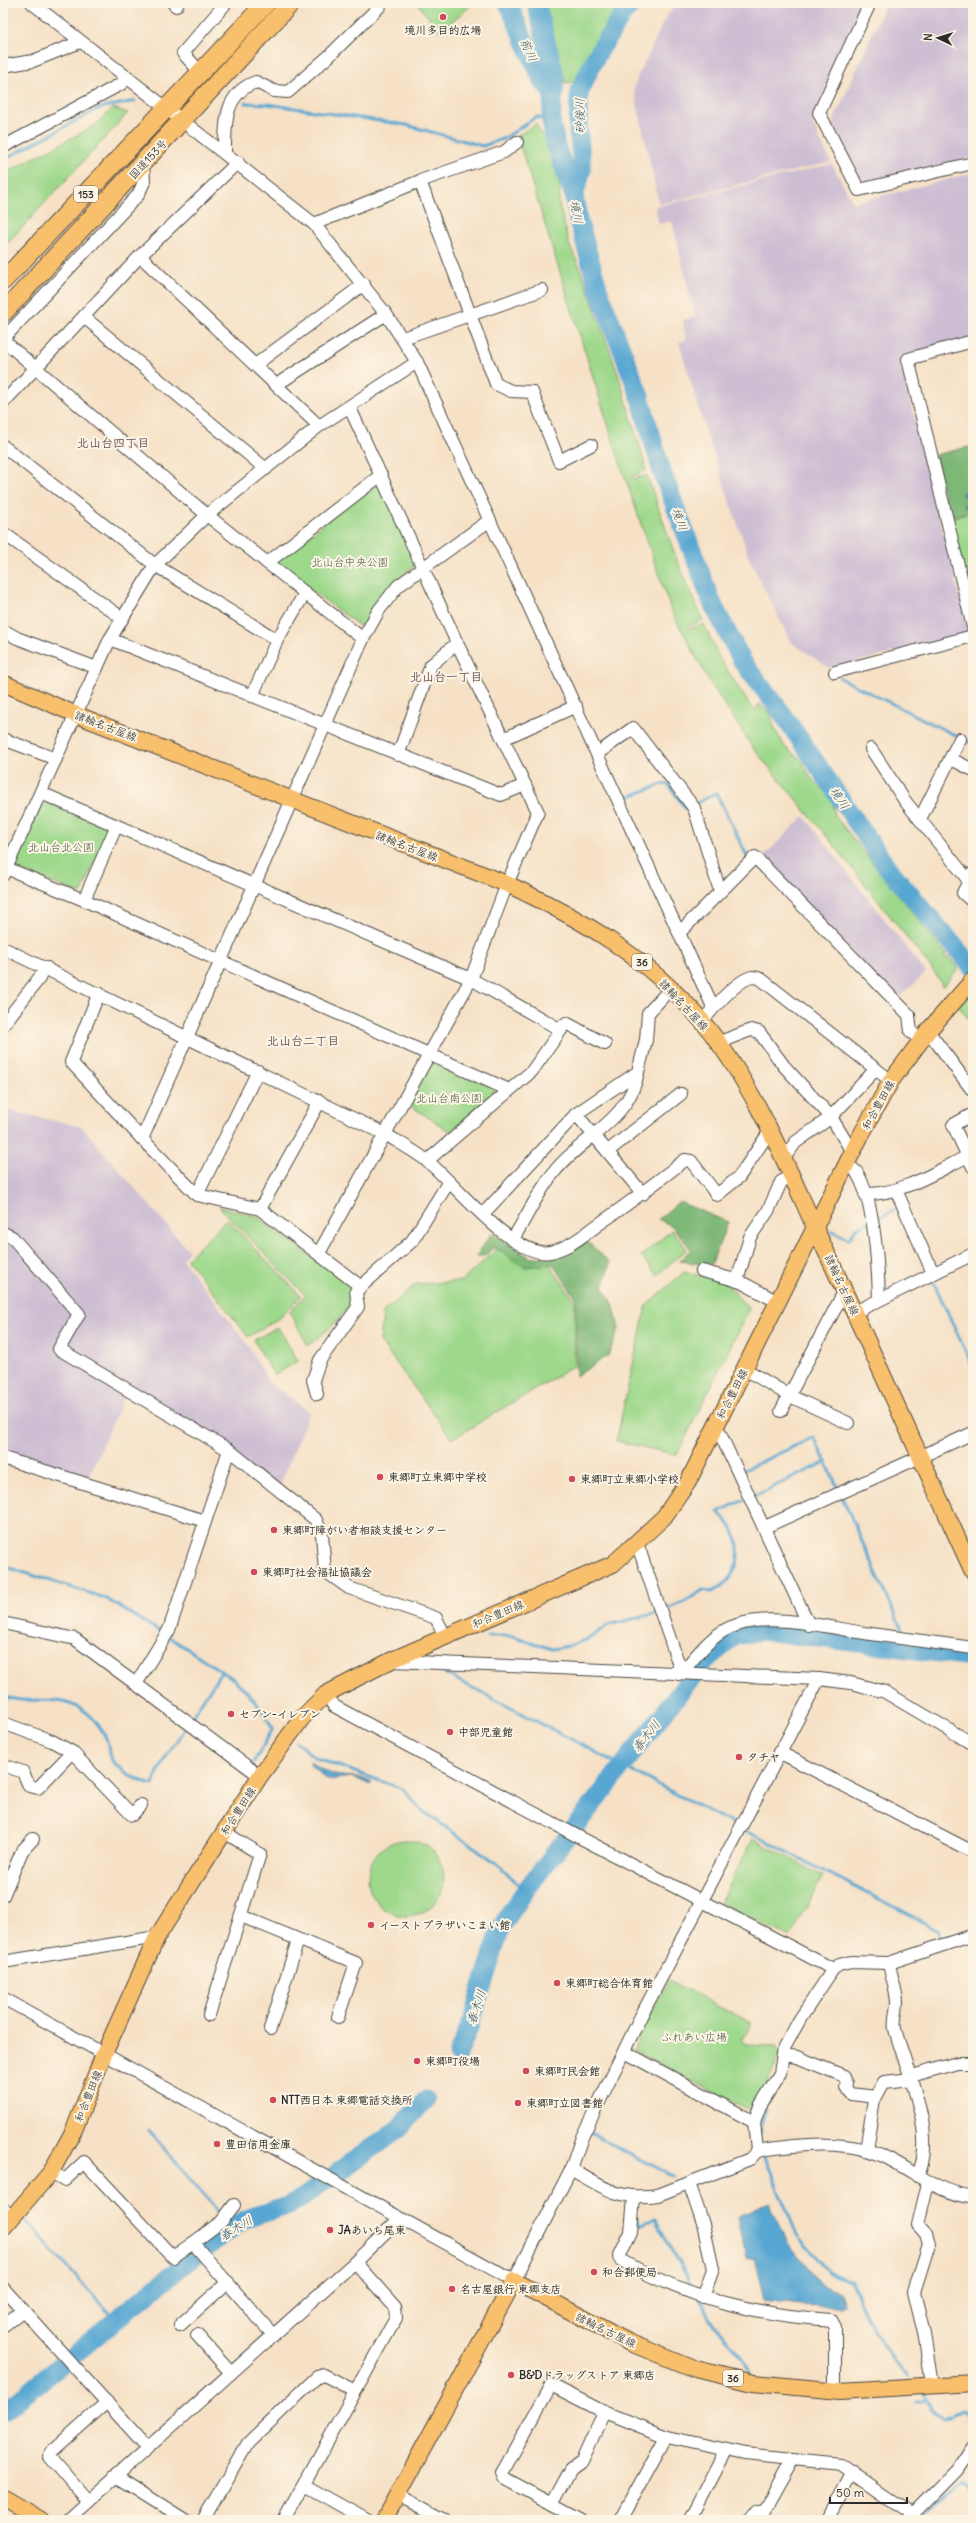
<svg xmlns="http://www.w3.org/2000/svg" width="976" height="2523" viewBox="0 0 976 2523" font-family="Delius,'Klee One',sans-serif">
  <style>
    .industrial { fill: #cdbed3 }
    .green { fill: #9dd88b; stroke: #64825b }
    .forest { fill: #7eb877; stroke: #547251 }
    .water { fill: #58a7d2; stroke: #42697e }
    .lines { fill: none; stroke-linecap: round; stroke-linejoin: round }
    .stream { stroke: #58a7d2; stroke-width: 3 }
    .river { stroke: #58a7d2; stroke-width: 19 }
    .minor-casing { stroke: #494642; stroke-width: 14 }
    .major-casing { stroke: #494642; stroke-width: 18 }
    .highway-casing { stroke: #494642; stroke-width: 20 }
    .minor { stroke: #fff; stroke-width: 12 }
    .major { stroke: #f8bf6c; stroke-width: 16 }
    .highway { stroke: #f8bf6c; stroke-width: 18 }
    .poi-dot { fill: #d1495b; stroke: #fcf5e5; stroke-width: 1.5 }
    .labels { text-anchor: middle; dominant-baseline: central; stroke-width: 4; stroke-linejoin: round; paint-order: stroke }
    .shield { fill: #fcf5e5; stroke: #6a6863; stroke-width: 1 }
    .shield-label { font-size: 10px; font-weight: bold; fill: #2b2b2b }
    .poi-label { font-size: 11px; font-weight: bold; fill: #2b2b2b; stroke: #fcf5e5; text-anchor: start }
    .street-label { font-size: 11px; fill: #2b2b2b; stroke: #fcf5e5 }
    .park-label { font-size: 11px; fill: #485643; stroke: #fcf5e5 }
    .water-label { font-size: 12px; font-style: italic; fill: #3b5665; stroke: #fcf5e5 }
    .neighbourhood-label { font-size: 12px; font-weight: bold; fill: #68525b; stroke: #fcf5e5 }
  </style>
  <rect width="100%" height="100%" fill="#fcf5e5"/>
  <filter id="ink" filterUnits="userSpaceOnUse"><feTurbulence type="fractalNoise" baseFrequency=".025" numOctaves="2"/><feDisplacementMap in="SourceGraphic" scale="8" xChannelSelector="R" yChannelSelector="G"/><feConvolveMatrix kernelMatrix="1 2 1 2 8 2 1 2 1" color-interpolation-filters="sRGB"/></filter>
  <filter id="wash" filterUnits="userSpaceOnUse"><feTurbulence type="fractalNoise" baseFrequency=".012" numOctaves="4" result="noise"/><feDisplacementMap in="SourceGraphic" scale="16" xChannelSelector="R" yChannelSelector="G"/><feGaussianBlur stdDeviation="0.9" result="paint"/><feColorMatrix in="noise" values="0 0 0 0 0 0 0 0 0 0 0 0 0 0 0 0 0 1.4 0 .05"/><feComposite in="paint" operator="in"/></filter>
  <g filter="url(#wash)">
    <rect width="100%" height="100%" fill="#f6e1c6"/>
    <g class="industrial">
      <path d="M677,3H863L811,121L831,162L659,204L634,89L638,76L665,19Z"/>
      <path d="M886,3H973V157L874,183L866,181L857,175L832,124Z"/>
      <path d="M832,164L853,203L973,173V338L899,356L968,630L967,635L829,668L791,642L750,560L701,417L679,342L686,340L683,320L695,317L672,221L659,224L655,207Z"/>
      <path d="M804,816L926,973L897,999L762,858Z"/>
      <path d="M3,1109L82,1127L189,1251L182,1259L246,1342L269,1382L309,1412L279,1488L128,1388L87,1480L3,1455Z"/>
    </g>
    <g class="green">
      <path d="M417,3H474L440,32Z"/>
      <path d="M545,3H627L608,23L576,82L565,83Z"/>
      <path d="M113,108L128,113L3,248V174L94,126Z"/>
      <path d="M536,124L540,133L547,137L560,186L559,204L569,244L581,270L619,377L643,457L646,471L633,476L634,479L647,475L675,555L703,620L688,627L689,629L704,624L720,659L751,707L756,710L759,704L771,714L774,727L785,747L802,761L811,778L832,798L835,816L947,955L943,957L945,959L949,957L959,968L943,987L935,973L833,844L753,748L709,681L671,610L622,469L517,136Z"/>
      <path d="M378,481L414,559V566C391,583 376,603 361,627L274,563Z"/>
      <path d="M973,513V608L950,518Z"/>
      <path d="M42,799L110,828L81,894L12,867Z"/>
      <path d="M973,990V1024L958,1006Z"/>
      <path d="M435,1063L493,1087L494,1097L451,1132L409,1105L431,1064Z"/>
      <path d="M219,1207L256,1216L352,1286C354,1313 327,1330 308,1346L290,1312L305,1295Z"/>
      <path d="M227,1219L301,1296L279,1318L248,1337L187,1259Z"/>
      <path d="M672,1230L687,1249L657,1275L641,1256Z"/>
      <path d="M502,1244L527,1263L547,1261L575,1301L574,1366L452,1439L380,1341L383,1312L416,1284L462,1281Z"/>
      <path d="M684,1272L724,1281L749,1309L677,1455L616,1441L646,1306Z"/>
      <path d="M278,1327L298,1361L274,1375L254,1340Z"/>
      <path d="M753,1839L823,1876L790,1938L720,1903Z"/>
      <circle cx="406" cy="1878" r="38"/>
      <path d="M669,1980L752,2023L741,2041L746,2045L776,2046L782,2053L752,2112L633,2050Z"/>
    </g>
    <g class="forest">
      <path d="M973,446V511L949,517L935,455Z"/>
      <path d="M679,1202L728,1222L711,1265L679,1261L691,1249L672,1226L658,1219Z"/>
      <path d="M492,1233L531,1258L550,1256L586,1240L610,1263L603,1288L613,1303L619,1329L608,1356L576,1376V1298L553,1264L524,1267L494,1247L485,1256H476Z"/>
    </g>
    <g class="water">
      <path d="M973,490V505L965,507L964,505L969,502L967,496H962V493Z"/>
      <path d="M310,1762C318,1768 326,1772 335,1775C348,1778 360,1774 371,1783L370,1785L353,1777L328,1780L311,1766Z"/>
      <path d="M769,2202L787,2243L822,2285L841,2293L845,2305L840,2307L800,2305L764,2300L754,2258L746,2259L738,2217Z"/>
    </g>
    <g class="lines">
      <g class="stream">
        <path d="M245,103L268,104L406,125L483,146L505,138L536,117L551,121"/>
        <path d="M3,160L100,108L135,101"/>
        <path d="M840,678L973,744"/>
        <path d="M625,798L663,784L669,785L686,809L689,807"/>
        <path d="M695,804L716,793L749,860"/>
        <path d="M875,1219L900,1208"/>
        <path d="M831,1230L849,1239L856,1228L870,1221"/>
        <path d="M932,1279L973,1367"/>
        <path d="M742,1471L814,1437L839,1490"/>
        <path d="M841,1495L905,1636"/>
        <path d="M752,1497L826,1462"/>
        <path d="M3,1566L105,1598L164,1634"/>
        <path d="M663,1611L686,1601L703,1590L712,1592C746,1574 746,1537 718,1512L746,1499"/>
        <path d="M487,1636H513L552,1649L569,1646L590,1638L608,1625L658,1613"/>
        <path d="M169,1637L235,1680L255,1701L273,1728L254,1762"/>
        <path d="M908,1643L911,1650"/>
        <path d="M444,1671L446,1674L739,1827"/>
        <path d="M3,1696C32,1707 54,1691 86,1712C95,1719 106,1734 108,1745C109,1749 108,1753 110,1757C114,1768 142,1783 153,1785C159,1763 175,1745 186,1726"/>
        <path d="M189,1721L222,1671"/>
        <path d="M296,1742L316,1758L403,1789L420,1809L498,1864L525,1891"/>
        <path d="M744,1830L939,1930V1942"/>
        <path d="M784,2076L790,2067L791,2060"/>
        <path d="M149,2131L222,2216"/>
        <path d="M589,2132L673,2176"/>
        <path d="M760,2133L765,2109"/>
        <path d="M764,2155L797,2235L830,2273L851,2281C863,2313 883,2353 908,2377"/>
        <path d="M637,2219L638,2225L655,2219L694,2289"/>
        <path d="M26,2221L115,2320"/>
        <path d="M225,2223L229,2231"/>
        <path d="M700,2299C706,2309 711,2320 718,2329C731,2346 743,2351 750,2374"/>
        <path d="M923,2394C931,2406 928,2411 944,2418L963,2410L972,2416"/>
        <path d="M916,2401H926"/>
        <path d="M921,2520L963,2481L973,2492"/>
      </g>
      <g class="river">
        <path d="M508,3L542,80L554,94"/>
        <path d="M536,3L555,76L551,121L556,146L574,196L578,219L599,291L639,394L662,472L713,605L744,664L782,713L887,867L973,968"/>
        <path d="M574,196L582,169L578,127L579,93L595,58L624,12L633,3"/>
        <path d="M458,2054L470,2025L501,1927L525,1891L688,1682L705,1661L735,1636L763,1631L973,1657"/>
        <path d="M204,2249L245,2219L287,2206L304,2197L399,2128L426,2100"/>
        <path d="M72,2356L196,2255"/>
        <path d="M3,2412L65,2362"/>
      </g>
    </g>
  </g>
  <g filter="url(#ink)">
    <g class="lines">
      <g class="minor-casing">
        <g id="minor">
          <path d="M32,3L314,224L386,314L417,362L713,1007"/>
          <path d="M173,3L176,6L178,3"/>
          <path d="M870,3L819,113L859,190L973,163"/>
          <path d="M3,66L33,61L80,42"/>
          <path d="M201,73L183,53L226,3"/>
          <path d="M3,147L121,84L128,77"/>
          <path d="M225,152C225,125 224,93 256,82L274,91L288,92L328,57L380,6"/>
          <path d="M420,181L496,384L511,391L532,392L559,461L591,445"/>
          <path d="M314,224L420,181L504,152L517,142"/>
          <path d="M140,256L319,426"/>
          <path d="M84,317L266,469"/>
          <path d="M403,338L542,290"/>
          <path d="M3,339L138,195L144,182L143,164"/>
          <path d="M3,340L207,515L363,639"/>
          <path d="M973,341L908,359L973,627"/>
          <path d="M255,365L364,284"/>
          <path d="M276,385L386,314"/>
          <path d="M3,403L140,256L238,162"/>
          <path d="M3,446L155,565L277,640"/>
          <path d="M3,533L122,618"/>
          <path d="M267,563L381,475"/>
          <path d="M3,630L17,638L97,668"/>
          <path d="M110,639L501,795L525,785"/>
          <path d="M835,672L973,636"/>
          <path d="M252,696L277,640L305,593"/>
          <path d="M3,739L56,759"/>
          <path d="M503,739L576,706"/>
          <path d="M871,749L905,801L969,881"/>
          <path d="M597,754L633,728L694,808L720,891"/>
          <path d="M398,755L431,665L457,643"/>
          <path d="M951,759L973,770"/>
          <path d="M41,793L471,979L561,1030L532,1071L427,1161"/>
          <path d="M920,819L960,739"/>
          <path d="M6,868L84,900L509,1090"/>
          <path d="M973,873L963,893L973,902"/>
          <path d="M3,875L110,639L155,565L207,515L319,426L417,362"/>
          <path d="M84,900L116,827"/>
          <path d="M680,932L755,857L909,1015L911,1032L921,1040"/>
          <path d="M3,948L385,1134C398,1142 413,1150 426,1160C453,1181 513,1259 550,1252C570,1248 586,1233 602,1222C631,1202 658,1181 685,1160L691,1161L717,1195L739,1177L770,1131"/>
          <path d="M99,993L71,1062L142,1139"/>
          <path d="M702,1022C711,1010 737,980 752,977C754,977 758,978 761,979L891,1081"/>
          <path d="M3,1025L47,968"/>
          <path d="M559,1029L566,1023L605,1044"/>
          <path d="M928,1031L973,1091"/>
          <path d="M717,1043L751,1030L759,1032L784,1066L831,1117L848,1145L855,1149"/>
          <path d="M576,1114L643,1194"/>
          <path d="M973,1114L953,1125L973,1167"/>
          <path d="M608,1151L681,1094"/>
          <path d="M783,1159L796,1142L830,1118L876,1069"/>
          <path d="M848,1166C851,1168 856,1170 857,1173C875,1202 878,1265 879,1299"/>
          <path d="M896,1190L933,1273"/>
          <path d="M865,1194C901,1195 937,1171 968,1156"/>
          <path d="M197,1195L258,1071"/>
          <path d="M260,1209L320,1101"/>
          <path d="M483,1214L576,1114L638,1072L646,1040L648,1013L671,988"/>
          <path d="M3,1233L12,1237L79,1314L59,1349L229,1450L316,1520L322,1534L325,1571L349,1588L436,1618L445,1636"/>
          <path d="M513,1239C527,1216 539,1190 555,1171C583,1136 630,1120 638,1072"/>
          <path d="M319,1253L471,979L507,884L538,812L457,643L350,408"/>
          <path d="M702,1271L739,1281L778,1302"/>
          <path d="M737,1281L750,1237L768,1211L781,1182L791,1175"/>
          <path d="M360,1286L260,1209L197,1195L142,1139L363,639L379,610L398,586L490,520"/>
          <path d="M855,1312L973,1254"/>
          <path d="M745,1369L790,1396L848,1423"/>
          <path d="M317,1394L313,1380L320,1360L358,1307L356,1291L412,1241L448,1183"/>
          <path d="M781,1411L845,1290"/>
          <path d="M716,1425L809,1625"/>
          <path d="M3,1458L205,1521"/>
          <path d="M765,1527L973,1433"/>
          <path d="M637,1543L679,1665L678,1674"/>
          <path d="M3,1623L75,1639L260,1776"/>
          <path d="M393,1661L819,1679L851,1683L885,1692L973,1744"/>
          <path d="M688,1665C702,1649 716,1631 737,1625C773,1613 827,1627 864,1633C900,1638 937,1643 973,1648"/>
          <path d="M136,1684L169,1630L229,1450"/>
          <path d="M326,1694L334,1706L579,1837L833,1969"/>
          <path d="M3,1723L52,1741L72,1752L38,1788L29,1786L23,1772L3,1765"/>
          <path d="M72,1752L132,1815L141,1805"/>
          <path d="M779,1752L973,1852"/>
          <path d="M3,1896L22,1851L33,1839"/>
          <path d="M241,1916L356,1963L338,2017"/>
          <path d="M3,1962L157,1937"/>
          <path d="M889,1963C891,1976 896,1989 897,2002C897,2010 893,2021 895,2029C905,2068 939,2136 917,2176"/>
          <path d="M3,1998L514,2281L571,2169L582,2137L641,2016L819,1679"/>
          <path d="M209,2015L260,1854L224,1832"/>
          <path d="M270,2029L298,1940"/>
          <path d="M625,2052L754,2122"/>
          <path d="M784,2055L797,2057L844,2076L847,2083L846,2088L851,2094L876,2097"/>
          <path d="M911,2076L957,2063H973"/>
          <path d="M866,2150L874,2100L884,2082L912,2079"/>
          <path d="M757,2151C800,2144 851,2138 891,2160C923,2177 935,2191 973,2198"/>
          <path d="M571,2169C602,2187 619,2201 658,2195L750,2159L757,2151L754,2122L760,2106L780,2073L784,2048L800,2019L833,1969L839,1965L851,1962L889,1963L973,1935"/>
          <path d="M51,2172L65,2180L84,2162L173,2257L193,2243L273,2335"/>
          <path d="M689,2183L703,2224L713,2269L703,2297"/>
          <path d="M928,2183L918,2225L926,2234L929,2244L914,2292L924,2333L932,2384"/>
          <path d="M634,2197L631,2232L620,2255L621,2260C686,2298 757,2315 831,2320L835,2327V2391"/>
          <path d="M3,2209L13,2218"/>
          <path d="M193,2243L222,2221L234,2205"/>
          <path d="M3,2288L147,2447"/>
          <path d="M180,2325L228,2282"/>
          <path d="M3,2326L23,2310"/>
          <path d="M197,2335L231,2373"/>
          <path d="M115,2476L185,2520"/>
          <path d="M304,2485L367,2520"/>
          <path d="M398,2495L445,2520"/>
          <path d="M88,2501L50,2457L51,2452L107,2402"/>
          <path d="M552,2504L571,2469L582,2461L604,2412"/>
          <path d="M67,2520L355,2262L400,2218"/>
          <path d="M203,2520L248,2443L317,2377L324,2375L355,2391"/>
          <path d="M284,2520L396,2318L395,2307L355,2262"/>
          <path d="M582,2520L504,2478L502,2473L551,2385L604,2412L667,2437L746,2454L840,2464L913,2515"/>
          <path d="M620,2520L666,2437"/>
          <path d="M690,2520L726,2451"/>
          <path d="M751,2520L759,2510L765,2509"/>
          <path d="M761,2520L765,2509L793,2459"/>
          <path d="M827,2520L853,2471"/>
          <path d="M908,2520L957,2470L973,2446"/>
        </g>
      </g>
      <g class="major-casing">
        <g id="major">
          <path d="M3,683L77,715L507,884C582,919 647,957 702,1021C753,1083 784,1160 817,1232C870,1345 921,1459 973,1572"/>
          <path d="M3,2228L51,2172L74,2130L104,2054L157,1937L260,1776L302,1718L326,1694L392,1660L613,1564L664,1517L688,1482L861,1135L891,1081L928,1031L973,980"/>
          <path d="M3,2498L41,2520"/>
          <path d="M384,2520L514,2281L628,2342L692,2368L753,2383L840,2391L973,2383"/>
        </g>
      </g>
      <g class="highway-casing">
        <g id="highway">
          <path d="M3,281L266,3"/>
          <path d="M3,313L291,3"/>
        </g>
      </g>
      <use href="#minor" class="minor"/>
      <use href="#major" class="major"/>
      <use href="#highway" class="highway"/>
    </g>
  </g>
  <g class="poi-dot">
    <circle cx="443" cy="17" r="4"/>
    <circle cx="380" cy="1477" r="4"/>
    <circle cx="572" cy="1479" r="4"/>
    <circle cx="274" cy="1530" r="4"/>
    <circle cx="254" cy="1572" r="4"/>
    <circle cx="231" cy="1714" r="4"/>
    <circle cx="450" cy="1732" r="4"/>
    <circle cx="739" cy="1757" r="4"/>
    <circle cx="371" cy="1925" r="4"/>
    <circle cx="557" cy="1983" r="4"/>
    <circle cx="417" cy="2061" r="4"/>
    <circle cx="526" cy="2071" r="4"/>
    <circle cx="273" cy="2100" r="4"/>
    <circle cx="518" cy="2103" r="4"/>
    <circle cx="217" cy="2144" r="4"/>
    <circle cx="330" cy="2230" r="4"/>
    <circle cx="594" cy="2272" r="4"/>
    <circle cx="452" cy="2289" r="4"/>
    <circle cx="511" cy="2375" r="4"/>
  </g>
  <g class="labels">
    <g class="shield">
      <rect x="74" y="186" width="24" height="16" rx="3"/>
      <rect x="632" y="954" width="20" height="16" rx="3"/>
      <rect x="723" y="2370" width="20" height="16" rx="3"/>
    </g>
    <g class="shield-label">
      <text x="86" y="194">153</text>
      <text x="642" y="962">36</text>
      <text x="733" y="2378">36</text>
    </g>
    <g class="poi-label">
      <text x="443" y="30" text-anchor="middle">境川多目的広場</text>
      <text x="388" y="1477">東郷町立東郷中学校</text>
      <text x="580" y="1479">東郷町立東郷小学校</text>
      <text x="282" y="1530">東郷町障がい者相談支援センター</text>
      <text x="262" y="1572">東郷町社会福祉協議会</text>
      <text x="239" y="1714">セブン-イレブン</text>
      <text x="458" y="1732">中部児童館</text>
      <text x="747" y="1757">タチヤ</text>
      <text x="379" y="1925">イーストプラザいこまい館</text>
      <text x="565" y="1983">東郷町総合体育館</text>
      <text x="425" y="2061">東郷町役場</text>
      <text x="534" y="2071">東郷町民会館</text>
      <text x="281" y="2100">NTT西日本 東郷電話交換所</text>
      <text x="526" y="2103">東郷町立図書館</text>
      <text x="225" y="2144">豊田信用金庫</text>
      <text x="338" y="2230">JAあいち尾東</text>
      <text x="602" y="2272">和合郵便局</text>
      <text x="460" y="2289">名古屋銀行 東郷支店</text>
      <text x="519" y="2375">B&amp;Dドラッグストア 東郷店</text>
    </g>
    <g class="street-label">
      <text transform="translate(148 159) rotate(-47)">国道153号</text>
      <text transform="translate(106 726) rotate(21)">諸輪名古屋線</text>
      <text transform="translate(407 846) rotate(21)">諸輪名古屋線</text>
      <text transform="translate(684 1005) rotate(47)">諸輪名古屋線</text>
      <text transform="translate(878 1105) rotate(-61)">和合豊田線</text>
      <text transform="translate(842 1285) rotate(65)">諸輪名古屋線</text>
      <text transform="translate(732 1394) rotate(-63)">和合豊田線</text>
      <text transform="translate(498 1614) rotate(-23)">和合豊田線</text>
      <text transform="translate(238 1811) rotate(-57)">和合豊田線</text>
      <text transform="translate(88 2096) rotate(-68)">和合豊田線</text>
      <text transform="translate(606 2330) rotate(26)">諸輪名古屋線</text>
    </g>
    <g class="park-label">
      <text x="350" y="562">北山台中央公園</text>
      <text x="61" y="847">北山台北公園</text>
      <text x="449" y="1098">北山台南公園</text>
      <text x="694" y="2037">ふれあい広場</text>
    </g>
    <g class="water-label">
      <text transform="translate(529 50) rotate(66)">前川</text>
      <text transform="translate(579 116) rotate(-90)">砂後川</text>
      <text transform="translate(577 212) rotate(79)">境川</text>
      <text transform="translate(680 519) rotate(69)">境川</text>
      <text transform="translate(840 798) rotate(56)">境川</text>
      <text transform="translate(646 1736) rotate(-52)">春木川</text>
      <text transform="translate(476 2007) rotate(-72)">春木川</text>
      <text transform="translate(236 2228) rotate(-32)">春木川</text>
    </g>
    <g class="neighbourhood-label">
      <text x="113" y="442">北山台四丁目</text>
      <text x="446" y="676">北山台一丁目</text>
      <text x="303" y="1040">北山台二丁目</text>
    </g>
  </g>
  <rect width="976" height="2523" fill="none" stroke="#fcf5e5" stroke-width="16"/>
  <g transform="translate(938 38) rotate(274)" stroke="#fcf5e5" stroke-width="3" paint-order="stroke">
  <path d="M0-3L7 15L0 10L-7 15Z" fill="#2b2b2b"/>
  <text y="-6" font-size="11" font-weight="bold" text-anchor="middle" fill="#2b2b2b">N</text>
  </g>
  <path d="M830 2497v6h77v-6" fill="none" stroke="#2b2b2b" stroke-width="2"/>
  <text x="836" y="2497" font-size="12" fill="#2b2b2b" stroke="#fcf5e5" stroke-width="3" paint-order="stroke">50 m</text>
</svg>
